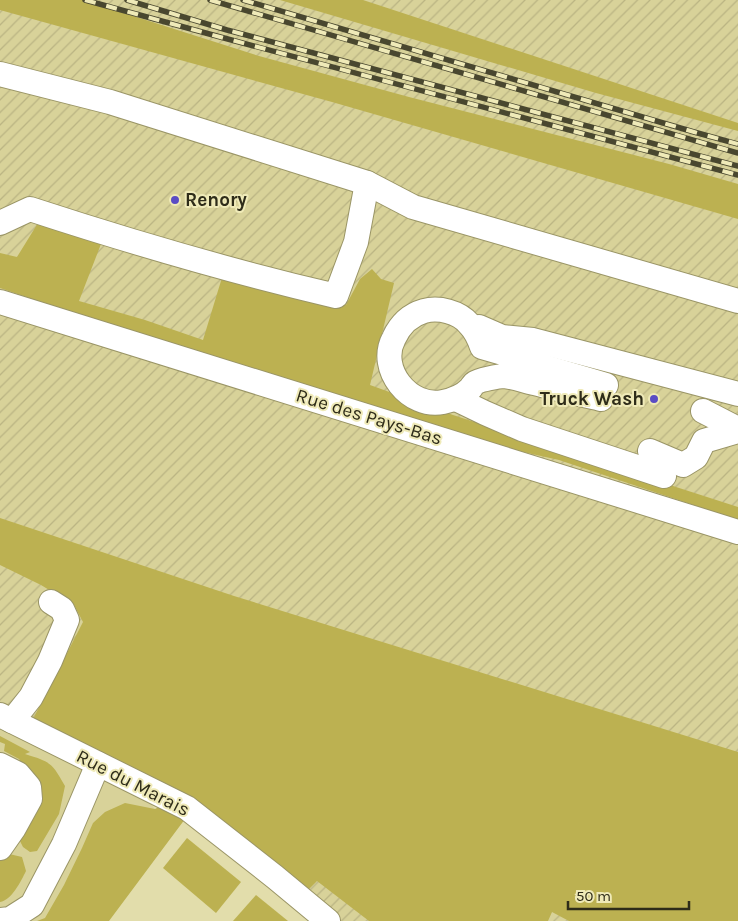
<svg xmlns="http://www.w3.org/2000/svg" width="738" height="921" viewBox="0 0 738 921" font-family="Karla,sans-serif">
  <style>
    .built { fill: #d8d299 }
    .industrial { fill: url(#industrial-furrows) }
    .green { fill: #bcb151 }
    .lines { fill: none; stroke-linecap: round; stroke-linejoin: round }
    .minor-casing { stroke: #9a9566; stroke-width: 26 }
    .minor { stroke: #fff; stroke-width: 24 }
    .rail-casing { stroke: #49472f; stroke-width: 5.5 }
    .rail { stroke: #efeab8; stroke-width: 4; stroke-dasharray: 11; stroke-linecap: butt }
    .poi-dot { fill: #5a4cc4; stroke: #efeab8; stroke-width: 2 }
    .labels { text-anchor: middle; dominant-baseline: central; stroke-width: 4; stroke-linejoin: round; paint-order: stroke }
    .poi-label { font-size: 19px; font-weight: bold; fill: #2e2c19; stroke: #efeab8; text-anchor: start }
    .street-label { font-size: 19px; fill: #2e2c19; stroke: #efeab8 }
  </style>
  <defs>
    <pattern id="industrial-furrows" width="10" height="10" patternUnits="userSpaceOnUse" patternTransform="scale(1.25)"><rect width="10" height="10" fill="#d8d299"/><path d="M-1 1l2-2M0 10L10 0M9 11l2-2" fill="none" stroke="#bab483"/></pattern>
  </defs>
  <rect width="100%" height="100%" fill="#e2ddab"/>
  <path class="built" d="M0,704L146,798L155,809L85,921H0Z"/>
  <path class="industrial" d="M0,0H738V921H325L188,815L0,704Z"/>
  <g class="green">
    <path d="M0,0H83L259,56L409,97L669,164L738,184V219L332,102L0,10Z"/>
    <path d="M280,0H363L738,123V131L596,93Z"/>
    <path d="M38,223L101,244L79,301L145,320L203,340L224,271L346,305L360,279L372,269L381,279L394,283L370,385L453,415L738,507V520L559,460L523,452L371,409L191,353L0,288V253L17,257Z"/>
    <path d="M0,518L234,596L738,752V921H569L552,912L548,921H369L317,881L306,892L34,720V717L83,622L74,605L41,585L0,565Z"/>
    <path d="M0,736L30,752L25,754C51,762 52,763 65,786L59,814L37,851L30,852L23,847L20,841L38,810L41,797L36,785L19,759L4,751L5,744L0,742Z"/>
    <path d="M125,803L155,809L159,807L188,815L109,921H37L45,918L64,885L82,848L93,823L105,812Z"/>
    <path d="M187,838L241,882L216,913L163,868Z"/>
    <path d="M5,853L22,857L26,871C21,881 12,900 0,902V855Z"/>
    <path d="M256,895L288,921H233Z"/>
  </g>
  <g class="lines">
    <g class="minor-casing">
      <g id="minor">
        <path d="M0,74L110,102L367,183L413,207L738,301"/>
        <path d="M0,223L30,209C131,242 233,272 336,296L356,242L367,183"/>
        <path d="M0,302L738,532"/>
        <path d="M479,327L502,337L533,340L738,394"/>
        <path d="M456,399L485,413L522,429L664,476"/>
        <path d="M601,399C579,394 556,389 534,383C525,381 514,377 504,376C499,376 479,380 475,383C473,384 472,387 470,389C463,396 453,400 443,402C410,409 377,369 394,338C400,325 410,315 424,311C439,307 459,312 469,324C476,331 479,338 482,347L513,356L538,365L606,385"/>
        <path d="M703,411L738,429"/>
        <path d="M650,451L683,465L696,457L704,441L738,431"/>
        <path d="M0,715L187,808L275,877L328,921"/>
        <path d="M12,721L31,697L50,661L67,620L62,609L51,602"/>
        <path d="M0,765L18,774L29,787L30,799L14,828L0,848"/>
        <path d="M0,770L12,782L4,813L0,818"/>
        <path d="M0,920L10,919L32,905L64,844L98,764"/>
      </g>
    </g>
    <use href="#minor" class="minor"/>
    <g class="rail-casing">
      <g id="rail">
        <path d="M85,0L224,38L738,175"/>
        <path d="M127,0L227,30L738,166"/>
        <path d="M210,0L738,153"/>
        <path d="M243,0L694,132L738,144"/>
      </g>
    </g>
    <use href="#rail" class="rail"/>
  </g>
  <g class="poi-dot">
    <circle cx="175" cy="200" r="5"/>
    <circle cx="654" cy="399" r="5"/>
  </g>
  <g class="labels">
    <g class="poi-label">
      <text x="185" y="200">Renory</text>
      <text x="644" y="399" text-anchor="end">Truck Wash</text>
    </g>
    <g class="street-label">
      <text transform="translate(369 417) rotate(17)">Rue des Pays-Bas</text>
      <text transform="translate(133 783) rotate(27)">Rue du Marais</text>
    </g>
  </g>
  <path d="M568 901v8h121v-8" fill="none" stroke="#2e2c19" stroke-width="2.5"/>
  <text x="576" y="901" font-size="15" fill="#2e2c19" stroke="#efeab8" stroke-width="4" paint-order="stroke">50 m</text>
</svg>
